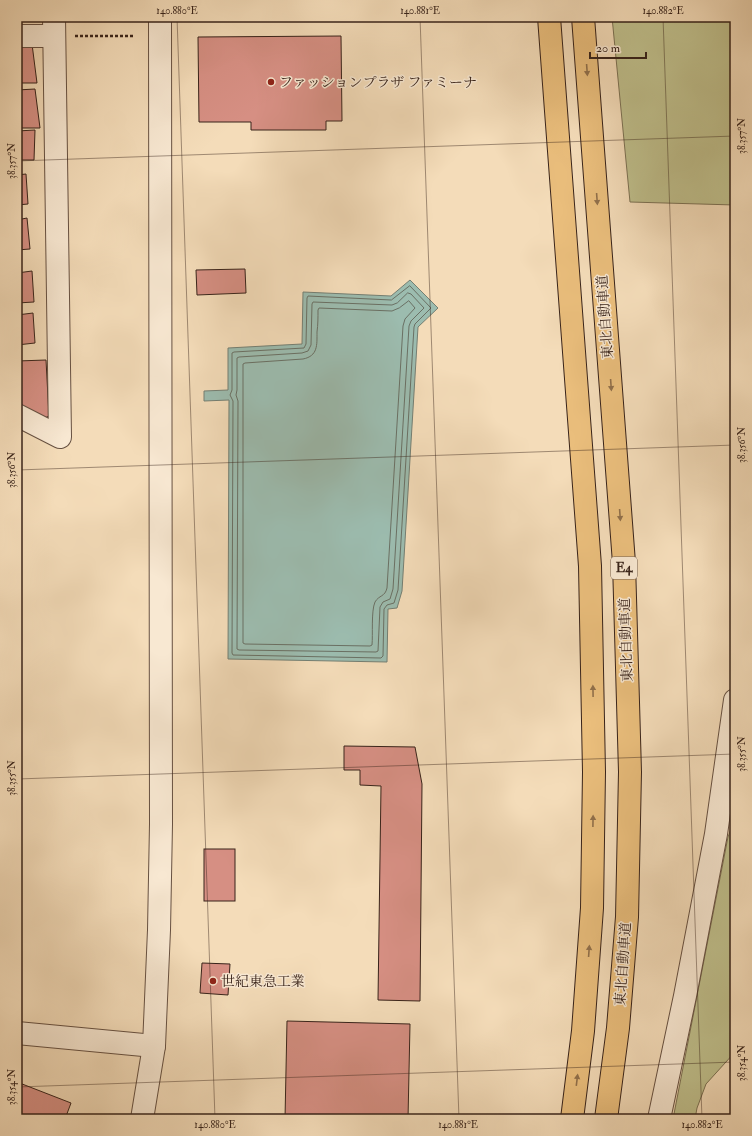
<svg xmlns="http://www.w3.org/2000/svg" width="752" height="1136" viewBox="0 0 752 1136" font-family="'IM FELL Double Pica','Noto Serif JP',serif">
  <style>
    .green { fill: #bfbf8c; stroke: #7c7153 }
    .water { fill: #9cbcaf; stroke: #747f73 }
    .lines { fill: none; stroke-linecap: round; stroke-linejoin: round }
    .shore { stroke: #6a7064; stroke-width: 1 }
    .building { fill: #d68f83; stroke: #38231a }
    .minor-casing { stroke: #675142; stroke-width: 24 }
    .highway-casing { stroke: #38231a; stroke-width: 24 }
    .path { stroke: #38231a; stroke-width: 2.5; stroke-dasharray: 3 2; stroke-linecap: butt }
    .minor { stroke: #f8e8d2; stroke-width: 22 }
    .highway { stroke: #eabe7c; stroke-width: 22 }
    .oneway { fill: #91704b }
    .ticks { fill: none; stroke: #38231a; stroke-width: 1; stroke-opacity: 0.45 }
    .poi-dot { fill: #8f2418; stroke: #f8e8d2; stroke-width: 1.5 }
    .labels { text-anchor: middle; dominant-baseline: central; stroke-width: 3; stroke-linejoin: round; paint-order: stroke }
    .shield { fill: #f8e8d2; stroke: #725e51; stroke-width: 1 }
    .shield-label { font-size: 13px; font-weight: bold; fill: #38231a }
    .poi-label { font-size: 14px; fill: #38231a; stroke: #f8e8d2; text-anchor: start }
    .street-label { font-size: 14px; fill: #38231a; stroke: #f8e8d2 }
    .neatline { fill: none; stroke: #38231a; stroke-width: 1.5 }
    .ticks-label { font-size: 10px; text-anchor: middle; fill: #38231a }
  </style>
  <rect width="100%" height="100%" fill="#f4dcb9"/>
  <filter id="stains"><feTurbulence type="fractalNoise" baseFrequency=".005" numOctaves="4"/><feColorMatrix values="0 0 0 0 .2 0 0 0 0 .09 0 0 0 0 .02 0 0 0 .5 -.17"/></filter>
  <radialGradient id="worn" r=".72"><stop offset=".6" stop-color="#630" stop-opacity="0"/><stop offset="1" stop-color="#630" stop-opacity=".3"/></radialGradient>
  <g class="green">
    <path d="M612,17H735V205L630,202Z"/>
    <path d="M735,818V1052L706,1084L697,1108L695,1119H673L728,837Z"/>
  </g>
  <path class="water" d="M410,280L438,308L418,327L402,591L397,608L388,609L387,662L228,659L229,400L204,401V391L228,390V348L302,344L303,292L391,296Z"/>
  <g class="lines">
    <g class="shore">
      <path d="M410,286L431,308L415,324L414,327L398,590L394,603L387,605L384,609L383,656L381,658L233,655L232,653L233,401L230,395L232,390V353L234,352L304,348L306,344L307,298L308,296L391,300Z"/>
      <path d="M408,293L411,294L424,308L411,321L409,326L393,589L390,599L383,602L380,607L378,651L376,652L239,650L237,649L238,401L236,395L237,390V358L239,357L302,353L308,351L311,345L312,304L313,302L392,305L397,303Z"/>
      <path d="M409,301L415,308L405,319L403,326L387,588C385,597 379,595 375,602C371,611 373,635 372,645L370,646L245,644L243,643V364L245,363L303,359C318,356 317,345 317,332C318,325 318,317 318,310L319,308L392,311L399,308Z"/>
    </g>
  </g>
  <g class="building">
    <path d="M341,36L342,121H326V130H251V122H199L198,37Z"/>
    <path d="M32,44L37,83H17V45Z"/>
    <path d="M35,89L40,128H17V90Z"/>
    <path d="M35,130L34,160H17V131Z"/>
    <path d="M26,174L28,204L17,205V175Z"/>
    <path d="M27,218L30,249L17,250V220Z"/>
    <path d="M245,269L246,293L197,295L196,270Z"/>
    <path d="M32,271L34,302L17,303V273Z"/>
    <path d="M33,313L35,343L17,345V315Z"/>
    <path d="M46,360L49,416L37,422L17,409V361Z"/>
    <path d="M344,746L415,747L422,784L420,1001L378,1000L381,786L360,785V770H344Z"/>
    <rect x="204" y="849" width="31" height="52"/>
    <path d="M202,963L230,964L228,995L200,993Z"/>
    <path d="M287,1021L410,1024L408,1119H285Z"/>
    <path d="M17,1082L71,1103L65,1119H17Z"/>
  </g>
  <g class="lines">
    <g class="minor-casing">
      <g id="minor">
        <path d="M17,36H54"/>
        <path d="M17,415L60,437L54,17"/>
        <path d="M17,1033L154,1046"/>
        <path d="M142,1119L154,1046L159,930L161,824L160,17"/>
        <path d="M659,1119L685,996L716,834L735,700"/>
      </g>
    </g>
    <g class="highway-casing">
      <g id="highway">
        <path d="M549,17L590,566L594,772L592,908L583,1031L572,1119"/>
        <path d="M583,17L624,563L630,772L627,917L618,1028L606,1119"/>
      </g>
    </g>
    <path class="path" d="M75,36H135"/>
    <use href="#minor" class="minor"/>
    <use href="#highway" class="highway"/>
  </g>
  <defs><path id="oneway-solid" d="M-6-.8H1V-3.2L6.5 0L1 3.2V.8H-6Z"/></defs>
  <g class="oneway">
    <use href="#oneway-solid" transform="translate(587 70) rotate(86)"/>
    <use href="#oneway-solid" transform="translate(597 199) rotate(86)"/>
    <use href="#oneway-solid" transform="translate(611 385) rotate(86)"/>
    <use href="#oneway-solid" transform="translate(620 515) rotate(86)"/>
    <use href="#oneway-solid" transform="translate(593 691) rotate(-91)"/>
    <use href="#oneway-solid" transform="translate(593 821) rotate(-89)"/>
    <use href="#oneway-solid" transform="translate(589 951) rotate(-86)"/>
    <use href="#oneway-solid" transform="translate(577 1080) rotate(-83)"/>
  </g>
  <path class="ticks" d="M177,17L215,1119M420,17L459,1119M663,17L702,1119M17,161L735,136M17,470L735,445M17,779L735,754M17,1087L735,1062"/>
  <g class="poi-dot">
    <circle cx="271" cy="82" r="4"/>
    <circle cx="213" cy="981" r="4"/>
  </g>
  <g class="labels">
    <rect class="shield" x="611" y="557" width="26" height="22" rx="3"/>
    <g class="shield-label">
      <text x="624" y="568">E4</text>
    </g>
    <g class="poi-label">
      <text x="279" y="82">ファッションプラザ ファミーナ</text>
      <text x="221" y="981">世紀東急工業</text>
    </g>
    <g class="street-label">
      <text transform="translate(605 317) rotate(-94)">東北自動車道</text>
      <text transform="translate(626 640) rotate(-92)">東北自動車道</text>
      <text transform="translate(623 964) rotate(-86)">東北自動車道</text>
    </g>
  </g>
  <rect width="752" height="1136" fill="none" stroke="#f4dcb9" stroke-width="44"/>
  <path d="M590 52v6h56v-6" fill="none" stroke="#38231a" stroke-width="2"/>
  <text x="596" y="52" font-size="12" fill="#38231a" stroke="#f8e8d2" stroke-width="3" paint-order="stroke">20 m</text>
  <rect x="22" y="22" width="708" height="1092" class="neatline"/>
  <g class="ticks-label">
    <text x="177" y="14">140.880°E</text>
    <text x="420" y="14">140.881°E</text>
    <text x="663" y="14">140.882°E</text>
    <text transform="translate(741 136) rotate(-90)" y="4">38.357°N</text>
    <text transform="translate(11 161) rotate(-90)" y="4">38.357°N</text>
    <text transform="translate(741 445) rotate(-90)" y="4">38.356°N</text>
    <text transform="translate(11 470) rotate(-90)" y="4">38.356°N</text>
    <text transform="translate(741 754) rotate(-90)" y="4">38.355°N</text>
    <text transform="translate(11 778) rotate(-90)" y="4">38.355°N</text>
    <text transform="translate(741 1063) rotate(-90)" y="4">38.354°N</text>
    <text transform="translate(11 1087) rotate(-90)" y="4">38.354°N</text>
    <text x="215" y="1128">140.880°E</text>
    <text x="458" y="1128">140.881°E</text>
    <text x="702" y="1128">140.882°E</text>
  </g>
  <rect width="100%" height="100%" filter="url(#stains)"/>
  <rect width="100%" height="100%" fill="url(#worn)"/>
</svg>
